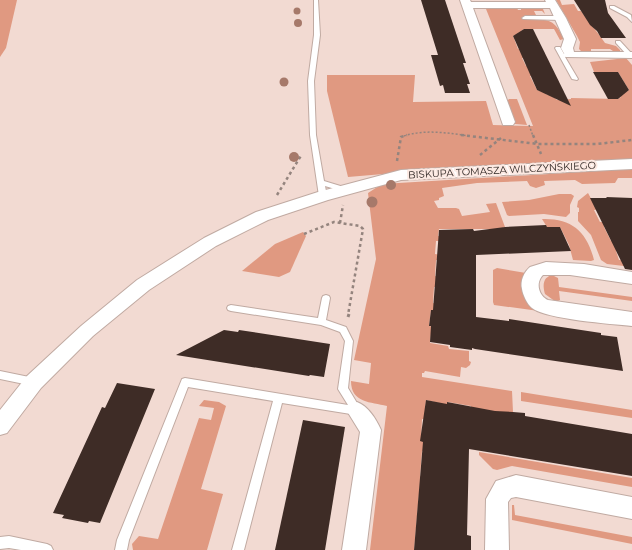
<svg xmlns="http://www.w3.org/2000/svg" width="632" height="550" viewBox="0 0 632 550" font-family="Montserrat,sans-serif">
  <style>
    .green { fill: #e09981 }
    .building { fill: #3e2c26 }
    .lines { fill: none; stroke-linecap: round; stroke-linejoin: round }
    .lane-casing { stroke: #c0aaa2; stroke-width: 2 }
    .street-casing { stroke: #c0aaa2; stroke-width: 2 }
    .path-far2 { stroke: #94847e; stroke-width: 1.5; stroke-dasharray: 2 2; stroke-linecap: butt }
    .path-far1 { stroke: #94847e; stroke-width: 2.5; stroke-dasharray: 3 3; stroke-linecap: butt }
    .path { stroke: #94847e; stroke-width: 3; stroke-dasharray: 3.5 3.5; stroke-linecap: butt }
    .lane { fill: #fff; fill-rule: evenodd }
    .street { fill: #fff; fill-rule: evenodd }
    .tree { fill: #a6796a }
    .labels { text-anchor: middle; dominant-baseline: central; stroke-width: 4; stroke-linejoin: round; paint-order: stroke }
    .street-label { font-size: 10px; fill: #2c2421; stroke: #fce9e2 }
  </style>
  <rect width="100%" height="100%" fill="#f2dad2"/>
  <g class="green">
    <path d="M0,0H17L6,48L0,57Z"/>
    <path d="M556,0H560L562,5L574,4L578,11H581C589,23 597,31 605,43L616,46L620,50V53H616L610,49H591V51H581L579,49L580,42L577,36Z"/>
    <path d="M517,8L518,10H521V8L543,9L545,14L542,11H534L537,17L525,18V20C548,20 553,17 564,39L560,40L554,29H524L521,31L522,33L513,36L518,49H521L525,58H522L526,66H528L533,76H530L537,90L546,93L547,95H551L557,100L571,99V98L618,99L621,97L620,95L624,94L623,92H626L629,90L618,72H594L590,62L626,58L632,65V162L407,172L348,177L327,91V75H415L413,102L486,101L493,125L533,126L486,9Z"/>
    <path d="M509,99H517L527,125L515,124L507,101Z"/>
    <path d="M632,169V178H618L615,183L582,184L575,180L544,181L545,185L536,188L530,186L527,181L477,183L442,188L444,196L439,198V200L434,201L438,208H456L459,209L462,216L490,212L486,204L496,203L505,227H503L504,229H439L438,236H443L442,241H436L435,254L441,255V261L436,260L435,276L440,277L439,287H434L433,303L438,304L437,311L431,310L429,326L436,327L431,333L430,343L448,346L449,349L469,351V361L471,362L470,365L466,368L461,367L460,377L425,371L424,373H422V377L512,391L513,412H511V414L471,408V406L448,402L447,405L426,400L425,411L430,420L422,419L421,441L428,442L427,451H422L420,476L426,477L419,494L414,550H370L387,406C371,402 351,403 351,381L369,384L371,363L354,360L376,259L368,193L382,184Z"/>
    <path d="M588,193L594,204L600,209L594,210L600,222H606L604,227L611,241H616V251L619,260H628L632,267L607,264L601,260L591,235L578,221V212H579V208L577,207L578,201Z"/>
    <path d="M559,194H571L574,196L570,205V213L566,217L544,214L509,216L507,215L502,202L529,200Z"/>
    <path d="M542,219C571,218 587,231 594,260L591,261L573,260L569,245L560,227H547Z"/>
    <path d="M303,232L306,236L290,272L279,277L242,271L275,244Z"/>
    <path d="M497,268L526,273L539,311L494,305L493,302V270Z"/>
    <path d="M552,275L558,278L559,287L632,297V301L559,291L560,300L556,302L545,294C543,286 542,278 552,275Z"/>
    <path d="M521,392L632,410V418L521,401Z"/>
    <path d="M204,400L219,402L226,406L201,489L223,494L207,550H133L132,544L139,536L158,539L199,418L211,420L214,408L199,406Z"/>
    <path d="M479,452L632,478V487L512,466L497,470L493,469L479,455Z"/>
    <path d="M512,505H514L515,515L632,537V544L512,520Z"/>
  </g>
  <g class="building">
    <path d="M421,0H445L466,63H463L470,84H467L470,93H445L443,85L440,86L431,55H438Z"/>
    <path d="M574,0H605L608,13L626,38H601L597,31L590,25Z"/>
    <path d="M524,29H533L571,106L537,90L513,36Z"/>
    <path d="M593,72H618L629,90L618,99H608Z"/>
    <path d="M606,197L632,198V270L625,269L590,198H607Z"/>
    <path d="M546,225L547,227H560L571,251L476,255V317L509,321V319L548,325L601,333V335L617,337L623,371L475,349L472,348V350L450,347V345L430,342L431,326H429L431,310H433L439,230L473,229L474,231L505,227Z"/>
    <path d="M224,330L238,332L239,330L330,344L324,377L310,375L309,376L176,355Z"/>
    <path d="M117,383L155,389L100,523L89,521L88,523L62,518L64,515L53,513L102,407L105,408Z"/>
    <path d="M426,400L447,404V402L495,411L513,412L525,413V416L632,434V476L469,449L467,535L471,536V550H414L423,442L420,441Z"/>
    <path d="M303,420L345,427L325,550H275Z"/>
  </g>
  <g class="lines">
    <g class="lane-casing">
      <g id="lane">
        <path d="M314,0H318L320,35L314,81L316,135L324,181L347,188L349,190L345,192L325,186L327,196L323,198L319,196L310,135L308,81L314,35Z"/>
        <path d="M610,6H614L631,15L632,22L627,17L610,8Z"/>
        <path d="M525,16H561L564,18L561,20L523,19L522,18Z"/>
        <path d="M616,41H620L632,54V56H628L616,43Z"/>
        <path d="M556,47H560L564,54L570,53L573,55L565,57L578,79L577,80L572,79L555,48Z"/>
        <path d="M326,295L329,296L330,298L326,320L346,327L353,341L348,388L360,408L362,411L360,414L357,415L282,403L244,550H232L273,401L188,387L129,540L127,550H115L117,540L182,379L185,378L348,405L338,389L345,341L340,332L321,325L231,311L228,310L227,308L228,306L231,305L318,318L322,298L323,296Z"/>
        <path d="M0,371L34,378L37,379L39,382L37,385L34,386L0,379Z"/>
        <path d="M9,536L47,544L51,546L53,550H21L9,548L0,549V537Z"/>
      </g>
    </g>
    <g class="street-casing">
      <g id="street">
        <path d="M460,0H470L471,2H546L545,0H555L566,18L576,39L573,48L574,52H632V58L566,57L561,48L564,39L550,8H473L515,122L513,125H503Z"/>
        <path d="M632,159V169L401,180L328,200L268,220L216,246L149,290L93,336L41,388L7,433L0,435V410L27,376L81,326L137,280L204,238L256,212L318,192L401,170Z"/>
        <path d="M546,262L584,264L632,272V284L570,275H543C535,283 539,296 548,300L632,312V326C612,324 545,319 532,308C527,304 523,295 522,289C520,281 524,272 530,267Z"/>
        <path d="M357,402C368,406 376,419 381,430L366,550H342L360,432L347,411L350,405Z"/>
        <path d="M516,475L632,497V519L516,497L511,498L508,502L509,550H485L486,499L496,481Z"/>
      </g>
    </g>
    <g class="path-far2">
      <path d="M529,125L533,136"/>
      <path d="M404,136C424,129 449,133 469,136"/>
    </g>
    <g class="path-far1">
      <path d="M461,135L538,144H597L632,140"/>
      <path d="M533,135L541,154"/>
      <path d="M480,155L501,138"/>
      <path d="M397,161L401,137L407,135"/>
      <path d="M277,195L302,154"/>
      <path d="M340,223L343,205"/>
      <path d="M304,234L334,222L360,226L363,229L348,315"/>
    </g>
    <path class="path" d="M348,317L349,314"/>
    <use href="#lane" class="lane"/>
    <use href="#street" class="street"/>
  </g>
  <g class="tree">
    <circle cx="297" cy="11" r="3.5"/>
    <circle cx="298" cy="23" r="4"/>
    <circle cx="284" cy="82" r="4.5"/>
    <circle cx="294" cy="157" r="5"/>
    <circle cx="391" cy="185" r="5"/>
    <circle cx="372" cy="202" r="5.5"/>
  </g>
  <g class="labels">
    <g class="street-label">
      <text transform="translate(502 170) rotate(-3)">BISKUPA TOMASZA WILCZYŃSKIEGO</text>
    </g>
  </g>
</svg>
